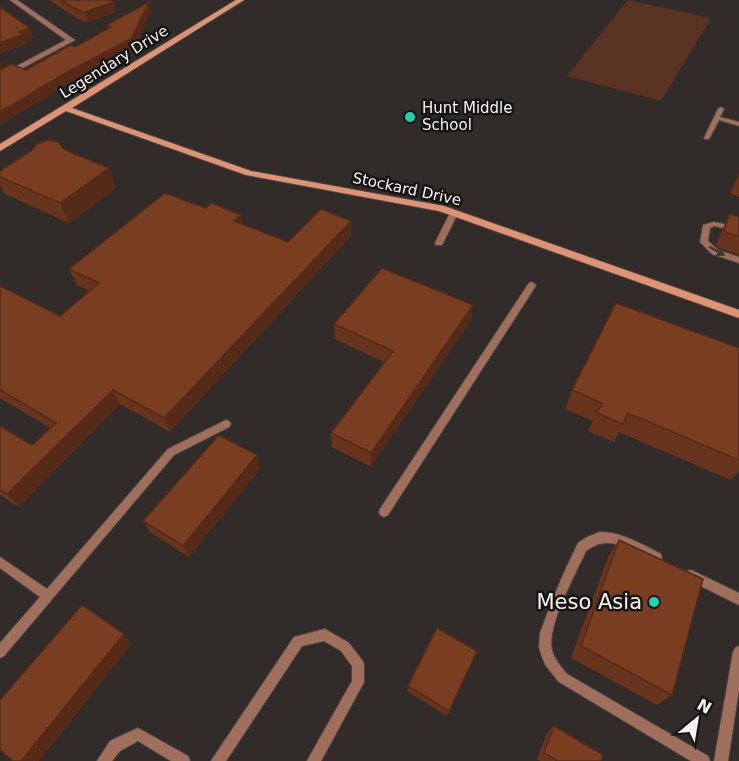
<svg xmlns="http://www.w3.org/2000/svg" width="739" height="761" viewBox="0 0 739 761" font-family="'DejaVu Sans',sans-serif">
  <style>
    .green { fill: #5a3222 }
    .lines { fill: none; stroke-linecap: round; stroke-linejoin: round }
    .lane-casing { stroke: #4d4846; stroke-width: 2 }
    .street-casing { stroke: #4d4846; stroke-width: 2 }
    .secondary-casing { stroke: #4d4846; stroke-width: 2 }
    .lane { fill: #9f6f5b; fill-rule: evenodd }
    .street { fill: #9f6f5b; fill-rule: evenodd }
    .secondary { fill: #df9373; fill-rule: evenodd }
    .wall { fill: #68341d }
    .shaded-wall { fill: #552b18 }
    .building { fill: #793d22; stroke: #552b18; stroke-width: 1.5 }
    .oneway { fill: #47342d }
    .poi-dot { fill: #19d5b2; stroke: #171514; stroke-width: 2 }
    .labels { text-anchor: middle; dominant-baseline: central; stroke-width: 5; stroke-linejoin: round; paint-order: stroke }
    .far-street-label { font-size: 15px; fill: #f7f4f3; stroke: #171514 }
    .far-poi-label { font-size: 15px; fill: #f7f4f3; stroke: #171514; text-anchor: start }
    .near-poi-label { font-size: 21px; fill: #f7f4f3; stroke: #171514; text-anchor: end }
  </style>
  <rect width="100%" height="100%" fill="#312c2a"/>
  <path class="green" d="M628,0L711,18L661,101L567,76Z"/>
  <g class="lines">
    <g class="lane-casing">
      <g id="lane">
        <path d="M721,107L724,109L720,117L739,122V126L719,120L709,139H705L704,138L718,109Z"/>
        <path d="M451,211H457L458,213L442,245H436L435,243Z"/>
        <path d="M714,222L739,227V231L714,226L710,228L708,241L718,250L739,257V263L712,254L700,242L703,225Z"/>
        <path d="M532,282L536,285L535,287L388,515L384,517L380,515L379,512L380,509L529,283Z"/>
        <path d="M226,420L229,421L231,424L229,427L174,455L4,656L0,658V643L40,597L0,568V557L47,589L168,449Z"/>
        <path d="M600,532C622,532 641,544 661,554L662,558L661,562L657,563C633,553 611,531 586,551C576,573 546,627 552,650C554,659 561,667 567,674L708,756L710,761H691L559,682L546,666L542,657L539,647L540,633L549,609L562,577L578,543L587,537Z"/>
        <path d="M691,570L739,593V605L687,579L685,575L687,571Z"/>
        <path d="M325,629L349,643L362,660L364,664V682L321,761H307L352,681V666L341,651L324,641L302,646L226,761H211L294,637Z"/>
        <path d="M739,646V689L728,761H714L733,652L735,648Z"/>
        <path d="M138,728L188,756L190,761H171L138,741L120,751L112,761H97L110,741Z"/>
      </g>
    </g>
    <g class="street-casing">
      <path id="street" d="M10,0H17L75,40L0,80V75L66,40Z"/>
    </g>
    <g class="secondary-casing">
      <path id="secondary" d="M236,0H244L72,108L251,171L444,206L739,310V318L439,211L246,175L66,111L0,151V144Z"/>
    </g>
    <use href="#lane" class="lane"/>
    <use href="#street" class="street"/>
    <use href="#secondary" class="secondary"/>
  </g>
  <g class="wall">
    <path d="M49,0H110L114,2L116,12L88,22L80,20Z"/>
    <path d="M65,150L116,188L69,223L5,194L0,185V171Z"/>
    <path d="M739,173V197L730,194Z"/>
    <path d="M205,208L241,215L242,224L288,242L351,236L170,432L120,404L19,507L0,495V426L32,445L50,428L0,398V286L60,316L90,291L77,285L69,269Z"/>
    <path d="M730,214L739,217V255L719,248L716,245L722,230Z"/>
    <path d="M473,305L471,320L371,467L332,447L331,433L384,362L335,339L334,324Z"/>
    <path d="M739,348V471L731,480L619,432L614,442L588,431L593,421L565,409L572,390Z"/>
    <path d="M260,469L189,557L151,533L143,521Z"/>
    <path d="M619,540L672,695L657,705L571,658L609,555Z"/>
    <path d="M477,651L447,716L407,691L408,686Z"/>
    <path d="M554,726L601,761H540L537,759L547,733Z"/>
  </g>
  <g class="shaded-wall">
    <path d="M114,2L116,12L88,22L85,12Z"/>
    <path d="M149,2L151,12L133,49L73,81L0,125V112Z"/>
    <path d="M30,28L34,38L26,40L28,44L0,54V43L19,32Z"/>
    <path d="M0,61L4,70L0,73Z"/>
    <path d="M109,168L116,188L69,223L60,203Z"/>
    <path d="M241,215L244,230L234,221Z"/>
    <path d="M351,221V236L170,432L164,418Z"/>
    <path d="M473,305L471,320L371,467V453Z"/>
    <path d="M113,390L120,404L19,507L7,494Z"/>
    <path d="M257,455L260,469L189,557L183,546Z"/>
    <path d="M124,634L132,644L39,761H21Z"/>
  </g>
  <g class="building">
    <path d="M61,0H110L114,2L85,12L77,10Z"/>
    <path d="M149,2L131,39L69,71L0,112V70L11,64L26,70L70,45L75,47L111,27L107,25Z"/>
    <path d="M0,7L30,28L19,32L24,34L0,43Z"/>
    <path d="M48,140L58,142L65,150L109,168L60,203L0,177V171L31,151L37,144Z"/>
    <path d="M165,193L205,208L212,203L241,215L234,221L288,242L321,209L351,221L164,418L113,390L7,494L0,490V426L32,445L56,423L0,390V286L60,316L99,283L69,269Z"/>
    <path d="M730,214L739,217V236L727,233L724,230Z"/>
    <path d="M382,268L473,305L371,453L331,433L393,351L334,324Z"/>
    <path d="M616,303L739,348V460L628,413L623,424L597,413L602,403L572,390Z"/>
    <path d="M219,435L257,455L183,546L143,521Z"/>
    <path d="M619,540L703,579L672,695L581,646Z"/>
    <path d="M82,605L124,634L21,761H13L0,750V700Z"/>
    <path d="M437,628L477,651L449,711L408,686Z"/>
    <path d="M554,726L603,755L601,761H557L544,753Z"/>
  </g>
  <defs><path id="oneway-solid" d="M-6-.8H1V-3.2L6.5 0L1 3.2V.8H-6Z" transform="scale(1.5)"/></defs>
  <use class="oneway" href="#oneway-solid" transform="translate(717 251) rotate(29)"/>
  <g class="poi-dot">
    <circle cx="410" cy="117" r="6"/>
    <circle cx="654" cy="602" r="6"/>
  </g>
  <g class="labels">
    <g class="far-street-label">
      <text transform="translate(114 62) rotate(-32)">Legendary Drive</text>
      <text transform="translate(407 189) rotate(12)">Stockard Drive</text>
    </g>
    <g class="far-poi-label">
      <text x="422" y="108">Hunt Middle<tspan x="422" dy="17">School</tspan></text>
    </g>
    <g class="near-poi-label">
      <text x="642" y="602">Meso Asia</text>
    </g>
  </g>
  <g transform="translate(697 719) rotate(30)" stroke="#171514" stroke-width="4.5" paint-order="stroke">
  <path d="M0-4.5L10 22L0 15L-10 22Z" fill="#f7f4f3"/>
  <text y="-9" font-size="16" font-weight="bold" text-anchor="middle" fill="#f7f4f3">N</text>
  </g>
</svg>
